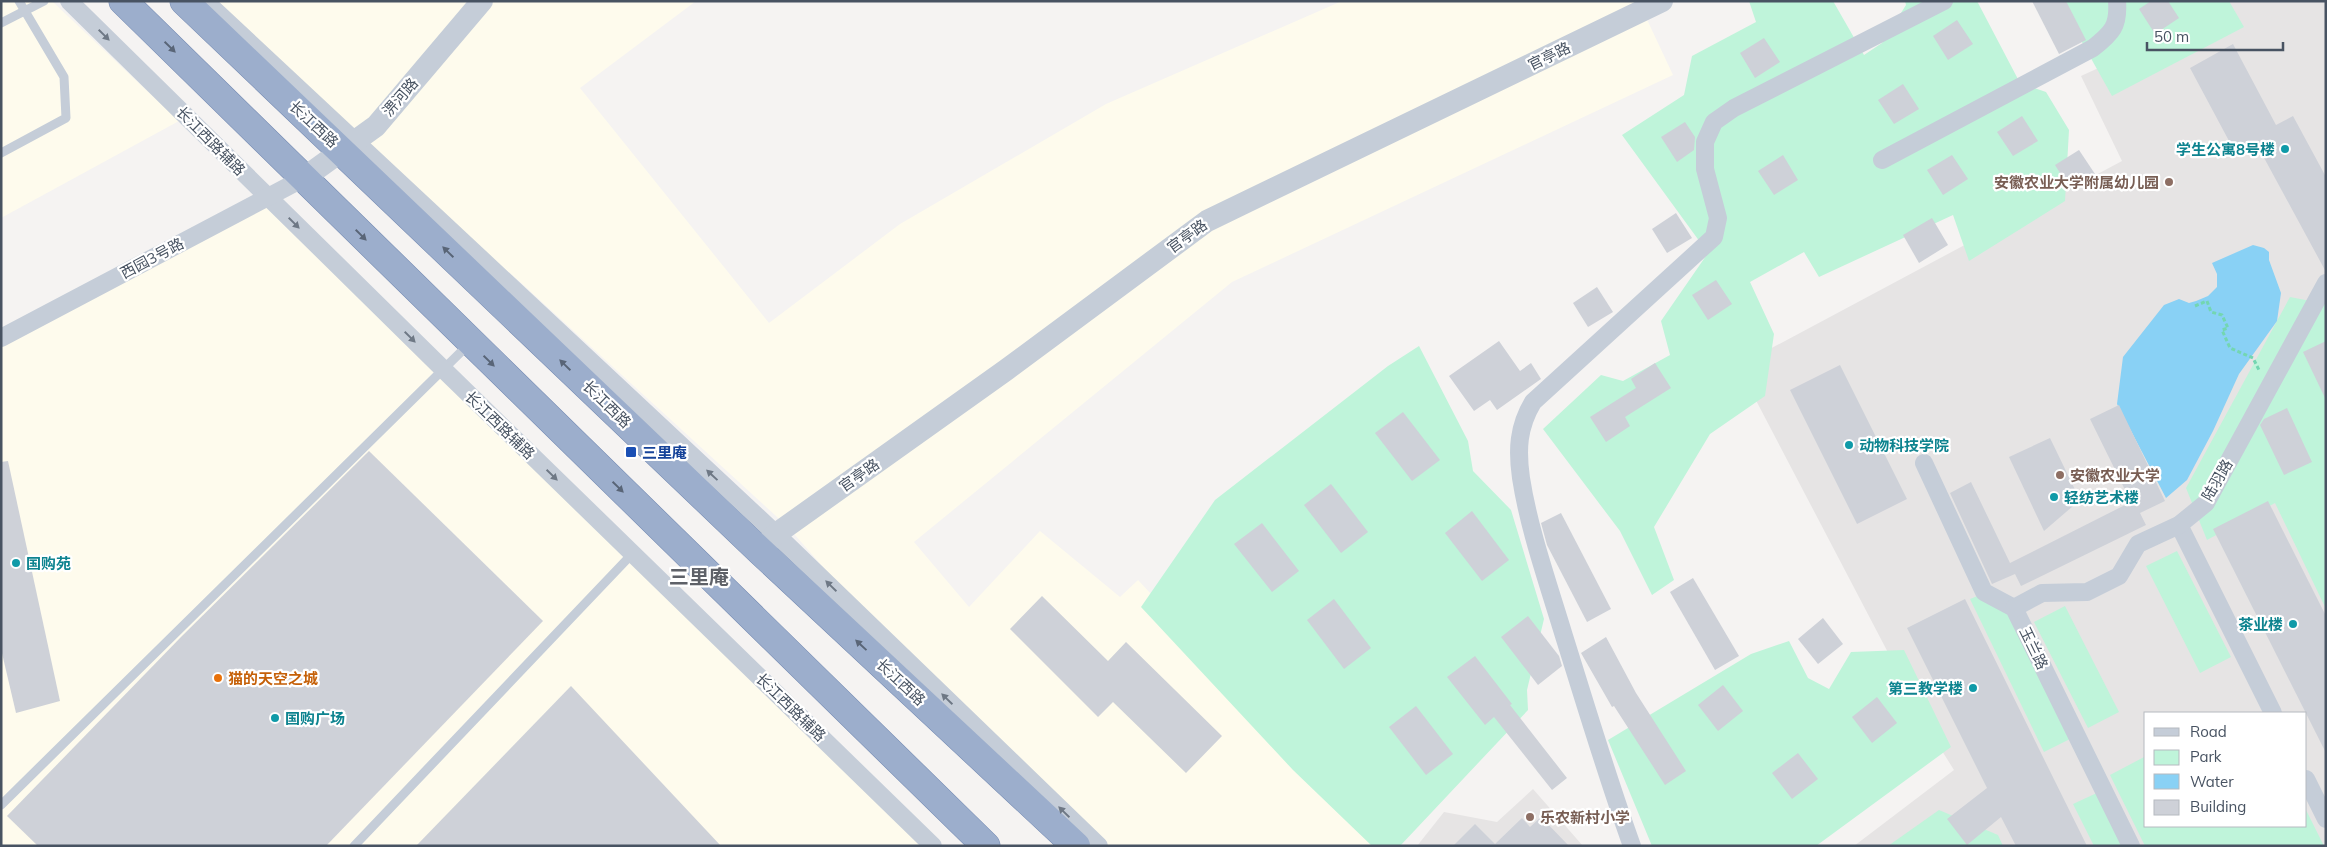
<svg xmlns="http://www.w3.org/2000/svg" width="2327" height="847" viewBox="0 0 2327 847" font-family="Mulish,'Noto Sans SC',sans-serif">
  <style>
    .commercial { fill: #fefbed }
    .education { fill: #e6e4e4; fill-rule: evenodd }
    .green { fill: #bff4da }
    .water { fill: #89d1f5 }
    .building { fill: #ced1d8 }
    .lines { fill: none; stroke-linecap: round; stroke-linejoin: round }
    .trunk-casing { stroke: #7288b1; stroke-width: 29 }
    .path { stroke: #73d6b1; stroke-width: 3; stroke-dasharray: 4 2.5; stroke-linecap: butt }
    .service { stroke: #c5cdd8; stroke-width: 9 }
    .minor { stroke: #c5cdd8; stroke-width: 18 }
    .tertiary { stroke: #c5cdd8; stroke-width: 22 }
    .trunk { stroke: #9caecc; stroke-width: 28 }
    .oneway { fill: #6e7885 }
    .oneway2 { fill: #596577 }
    .culture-dot { fill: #0f9aa8; stroke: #fff; stroke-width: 2 }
    .education-dot { fill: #8d6e63; stroke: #fff; stroke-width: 2 }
    .transit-dot { fill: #1a4fb4; stroke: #fff; stroke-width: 2 }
    .food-dot { fill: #e8710a; stroke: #fff; stroke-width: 2 }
    .labels { text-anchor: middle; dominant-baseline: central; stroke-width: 4.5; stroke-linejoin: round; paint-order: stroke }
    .street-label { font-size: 15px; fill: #485362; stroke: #fff }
    .culture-label { font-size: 15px; font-weight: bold; fill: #0d838f; stroke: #fff; text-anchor: start }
    .education-label { font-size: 15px; font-weight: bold; fill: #785e54; stroke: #fff; text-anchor: start }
    .transit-label { font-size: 15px; font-weight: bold; fill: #164399; stroke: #fff; text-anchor: start }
    .food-label { font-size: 15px; font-weight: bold; fill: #c56008; stroke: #fff; text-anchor: start }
    .district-label { font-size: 20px; font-weight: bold; fill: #5e6168; stroke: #fff }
  </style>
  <rect width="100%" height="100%" fill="#f5f3f2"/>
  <g class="commercial">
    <path d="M1,1H52L179,121L1,218Z"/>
    <path d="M205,1H696L580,88L769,323L900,224L1106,104L1342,1H1662L1643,11L1673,75L1232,282L914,542L969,607L1040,531L1120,597L1138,580L1285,738L1393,846H1100L851,599L788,527L519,281L355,141Z"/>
    <path d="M267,197L933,846H1V338Z"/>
  </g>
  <g class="education">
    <path d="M2224,1H2326V846H1854L1954,770L1927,727L1738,366L2122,161L2081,76L2166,37ZM2146,713H2306V826H2146Z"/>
    <path d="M1533,789L1583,846H1417L1444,812L1497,822Z"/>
  </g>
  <g class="green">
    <path d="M1749,1H1833L1864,55L1882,43L1906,5L1905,1H1977L2020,83L2046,92L2069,130L2065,201L1969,261L1953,215L1819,277L1804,252L1750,282L1774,334L1765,396L1710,434L1654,527L1674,580L1652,595L1620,531L1543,429L1601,375L1623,381L1670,355L1661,321L1708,253L1622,135L1684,95L1692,56L1756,22Z"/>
    <path d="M2059,1H2229L2244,27L2112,96Z"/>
    <path d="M2290,297L2326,304V609L2275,503L2207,540L2186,488Z"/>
    <path d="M1419,346L1468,441L1473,471L1511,510L1544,619L1527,690L1528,710L1400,846H1372L1293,770L1141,607L1215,500L1388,366Z"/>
    <path d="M2177,551L2231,657L2200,673L2146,566Z"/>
    <path d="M1980,595L2007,612L2070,739L2044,752L1970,599Z"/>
    <path d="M2065,606L2119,712L2088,728L2034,622Z"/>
    <path d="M1789,641L1808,678L1829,689L1851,652L1904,650L1951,747L1816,846H1652L1608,740L1751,654Z"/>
    <path d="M2146,756V826H2306V810L2324,846H2145L2110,775Z"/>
    <path d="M2099,792L2125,846H2094L2073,804Z"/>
    <path d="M1939,810L1998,835L2003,846H1888Z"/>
  </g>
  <path class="water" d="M2253,245L2264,248L2269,252V260L2281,293L2277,321L2239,374L2213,431L2187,480L2166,498L2117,404L2123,357L2164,305L2179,299L2189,303L2196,301L2208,296L2217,287V274L2212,263Z"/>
  <g class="building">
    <path d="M2032,1H2066L2086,40L2059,54Z"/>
    <path d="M2151,1H2168L2179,18L2155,34L2139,9Z"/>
    <path d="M1957,20L1973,44L1948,60L1933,36Z"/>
    <path d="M1764,38L1780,62L1755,78L1740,53Z"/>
    <path d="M2233,44L2276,125L2293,116L2326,177V272L2256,143L2236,154L2190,68Z"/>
    <path d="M1903,84L1919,109L1894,124L1878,100Z"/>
    <path d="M2022,116L2038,141L2013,156L1997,132Z"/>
    <path d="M1685,122L1695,137L1694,150L1677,162L1661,137Z"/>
    <path d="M2079,150L2095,174L2071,190L2055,165Z"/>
    <path d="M1783,155L1798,180L1774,195L1758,171Z"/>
    <path d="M1952,155L1968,179L1943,195L1927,170Z"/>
    <path d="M1676,213L1692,238L1667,253L1652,229Z"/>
    <path d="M1932,218L1948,245L1919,263L1903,235Z"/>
    <path d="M1716,280L1732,304L1708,320L1692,295Z"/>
    <path d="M1597,287L1613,312L1588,327L1573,303Z"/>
    <path d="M1499,341L1520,371L1531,363L1541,379L1497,410L1490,400L1474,411L1449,376Z"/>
    <path d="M2326,341V400L2303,352Z"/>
    <path d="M1655,363L1671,388L1625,417L1630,426L1606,442L1590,417L1636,388L1631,379Z"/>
    <path d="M1840,365L1907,499L1857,524L1790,390Z"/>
    <path d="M2119,405L2165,501L2140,513L2146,525L2021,586L2015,574L1992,584L1950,493L1971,482L2010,563L2131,502L2090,419Z"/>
    <path d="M2287,408L2312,462L2284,475L2260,425L2264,419Z"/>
    <path d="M1403,412L1440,460L1412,481L1375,433Z"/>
    <path d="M2050,438L2080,500L2044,531L2009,457Z"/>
    <path d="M369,451L543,621L326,846H38L7,816L181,637Z"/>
    <path d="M8,461L60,701L16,713L1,649V462Z"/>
    <path d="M1331,484L1368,532L1341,553L1304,505Z"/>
    <path d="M2268,501L2326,616V753L2213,529Z"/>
    <path d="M1472,511L1509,560L1482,581L1445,533Z"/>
    <path d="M1561,513L1611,609L1587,622L1547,545L1541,523Z"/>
    <path d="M1262,523L1299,571L1272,592L1234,544Z"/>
    <path d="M1693,578L1739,656L1715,670L1670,592Z"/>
    <path d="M1042,596L1108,661L1126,642L1222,736L1186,773L1113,702L1098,717L1010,629Z"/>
    <path d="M1334,599L1371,648L1344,669L1307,620Z"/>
    <path d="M1965,599L2039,749L2087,846H2016L2001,817L1967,845L1947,819L1987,788L1907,628Z"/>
    <path d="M1528,616L1559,656L1562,666L1538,685L1501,637Z"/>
    <path d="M1823,618L1843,644L1818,664L1798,639Z"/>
    <path d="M1606,637L1636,693L1686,771L1665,785L1614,706L1612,707L1581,653Z"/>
    <path d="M1475,656L1512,704L1510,705L1567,778L1552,790L1494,717L1485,725L1447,677Z"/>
    <path d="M1723,685L1743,711L1718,731L1698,705Z"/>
    <path d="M571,686L721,846H416Z"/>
    <path d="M1877,697L1897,723L1872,743L1852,717Z"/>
    <path d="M1416,706L1453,754L1426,775L1389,727Z"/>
    <path d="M1798,753L1818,779L1792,799L1772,773Z"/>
    <path d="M1541,817L1569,846H1453L1475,824L1495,844L1522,818L1530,827Z"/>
  </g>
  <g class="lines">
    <g class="trunk-casing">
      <g id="trunk">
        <path d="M123,1L986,846"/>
        <path d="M184,1L760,551L1076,846"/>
      </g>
    </g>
    <path class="path" d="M2195,306L2207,301L2211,312L2222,315L2228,328L2222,330L2230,348L2253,358L2259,370"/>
    <g class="service">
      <path d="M1,23L44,1"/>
      <path d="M1,153L66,118L64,77L19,1"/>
      <path d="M1,805L470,343"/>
      <path d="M354,846L633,553"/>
    </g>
    <g class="minor">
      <path d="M69,1L443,369L933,846"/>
      <path d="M205,1L776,534L1099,846"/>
      <path d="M1882,160L2093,48C2112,33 2119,26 2117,1"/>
      <path d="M1,338L304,178"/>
      <path d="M1924,463L1984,592L2014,608L2131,846"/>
      <path d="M2179,525L2273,713"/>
      <path d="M2014,608L2042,593L2087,592L2119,576L2138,544L2179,525L2206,503L2326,283"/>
      <path d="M2306,779L2326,819"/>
      <path d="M1632,846C1607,777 1586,706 1564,636C1549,586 1529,530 1521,478C1517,450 1518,427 1533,402L1714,237L1718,218L1705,169V142L1714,122L1734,108L1944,1"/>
    </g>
    <g class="tertiary">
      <path d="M304,178L376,126L482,1"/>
      <path d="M760,551L776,534L1006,370L1207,221L1662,1"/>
    </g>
    <use href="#trunk" class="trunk"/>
  </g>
  <defs><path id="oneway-solid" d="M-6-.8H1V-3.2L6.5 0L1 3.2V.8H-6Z" transform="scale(1.25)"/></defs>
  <g class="oneway">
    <use href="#oneway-solid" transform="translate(104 35) rotate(45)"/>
    <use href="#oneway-solid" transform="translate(294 223) rotate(45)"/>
    <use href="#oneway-solid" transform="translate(410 337) rotate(45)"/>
    <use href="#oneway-solid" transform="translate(552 475) rotate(44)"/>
    <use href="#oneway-solid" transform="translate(712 475) rotate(-137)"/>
    <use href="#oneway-solid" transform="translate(831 586) rotate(-136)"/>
    <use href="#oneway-solid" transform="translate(947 699) rotate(-136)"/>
    <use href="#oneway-solid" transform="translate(1064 812) rotate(-136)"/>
  </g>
  <g class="oneway2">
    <use href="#oneway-solid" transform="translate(170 47) rotate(44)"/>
    <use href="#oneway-solid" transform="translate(361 235) rotate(45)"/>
    <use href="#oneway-solid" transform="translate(448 252) rotate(-136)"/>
    <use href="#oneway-solid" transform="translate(489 361) rotate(44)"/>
    <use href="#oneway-solid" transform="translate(565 365) rotate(-136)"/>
    <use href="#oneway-solid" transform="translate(618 487) rotate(44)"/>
    <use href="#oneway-solid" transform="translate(861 645) rotate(-137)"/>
  </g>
  <g class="culture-dot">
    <circle cx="2285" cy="149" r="5"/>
    <circle cx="1849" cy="445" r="5"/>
    <circle cx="2054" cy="497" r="5"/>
    <circle cx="16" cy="563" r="5"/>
    <circle cx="2293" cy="624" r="5"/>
    <circle cx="1973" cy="688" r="5"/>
    <circle cx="275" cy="718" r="5"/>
  </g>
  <g class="education-dot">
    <circle cx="2169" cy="182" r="5"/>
    <circle cx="2060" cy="475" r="5"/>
    <circle cx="1530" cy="817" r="5"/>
  </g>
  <rect class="transit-dot" x="625" y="446" width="12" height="12" rx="2.5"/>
  <circle class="food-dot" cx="218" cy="678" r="5"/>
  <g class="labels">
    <g class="street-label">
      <text transform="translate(1549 56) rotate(-26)">官亭路</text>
      <text transform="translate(400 97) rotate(-49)">淠河路</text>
      <text transform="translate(314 124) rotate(43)">长江西路</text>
      <text transform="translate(211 141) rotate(45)">长江西路辅路</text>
      <text transform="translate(1187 236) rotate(-36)">官亭路</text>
      <text transform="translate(152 258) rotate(-28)">西园3号路</text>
      <text transform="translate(607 404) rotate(44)">长江西路</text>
      <text transform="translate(500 425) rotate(44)">长江西路辅路</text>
      <text transform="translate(859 475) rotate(-35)">官亭路</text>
      <text transform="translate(2217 480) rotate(-60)">陆羽路</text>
      <text transform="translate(2034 648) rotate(64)">玉兰路</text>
      <text transform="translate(901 682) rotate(43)">长江西路</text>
      <text transform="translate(791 707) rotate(44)">长江西路辅路</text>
    </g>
    <g class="culture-label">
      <text x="2275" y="149" text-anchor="end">学生公寓8号楼</text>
      <text x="1859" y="445">动物科技学院</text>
      <text x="2064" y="497">轻纺艺术楼</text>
      <text x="26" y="563">国购苑</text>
      <text x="2283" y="624" text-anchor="end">茶业楼</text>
      <text x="1963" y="688" text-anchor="end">第三教学楼</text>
      <text x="285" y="718">国购广场</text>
    </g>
    <g class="education-label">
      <text x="2159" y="182" text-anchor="end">安徽农业大学附属幼儿园</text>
      <text x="2070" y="475">安徽农业大学</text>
      <text x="1540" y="817">乐农新村小学</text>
    </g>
    <g class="transit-label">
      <text x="642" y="452">三里庵</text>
    </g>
    <g class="food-label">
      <text x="228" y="678">猫的天空之城</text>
    </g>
    <g class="district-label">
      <text x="699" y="576">三里庵</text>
    </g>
  </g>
  <rect width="2327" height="847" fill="none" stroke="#485362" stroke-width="5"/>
  <rect x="2144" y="712" width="162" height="115" fill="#ffffff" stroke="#b6bac0"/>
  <rect x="2154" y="728" width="25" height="8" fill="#c5cdd8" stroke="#b6bac0"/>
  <text x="2190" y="737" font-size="15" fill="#485362">Road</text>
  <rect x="2154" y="750" width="25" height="15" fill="#bff4da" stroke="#b6bac0"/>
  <text x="2190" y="762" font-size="15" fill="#485362">Park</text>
  <rect x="2154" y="774" width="25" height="15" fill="#89d1f5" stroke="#b6bac0"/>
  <text x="2190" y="787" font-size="15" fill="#485362">Water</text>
  <rect x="2154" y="800" width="25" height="15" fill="#ced1d8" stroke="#b6bac0"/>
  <text x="2190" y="812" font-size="15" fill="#485362">Building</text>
  <path d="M2147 42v8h136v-8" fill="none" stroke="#485362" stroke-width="2.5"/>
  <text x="2154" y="42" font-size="15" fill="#485362" stroke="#ffffff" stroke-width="4" paint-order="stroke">50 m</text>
</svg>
